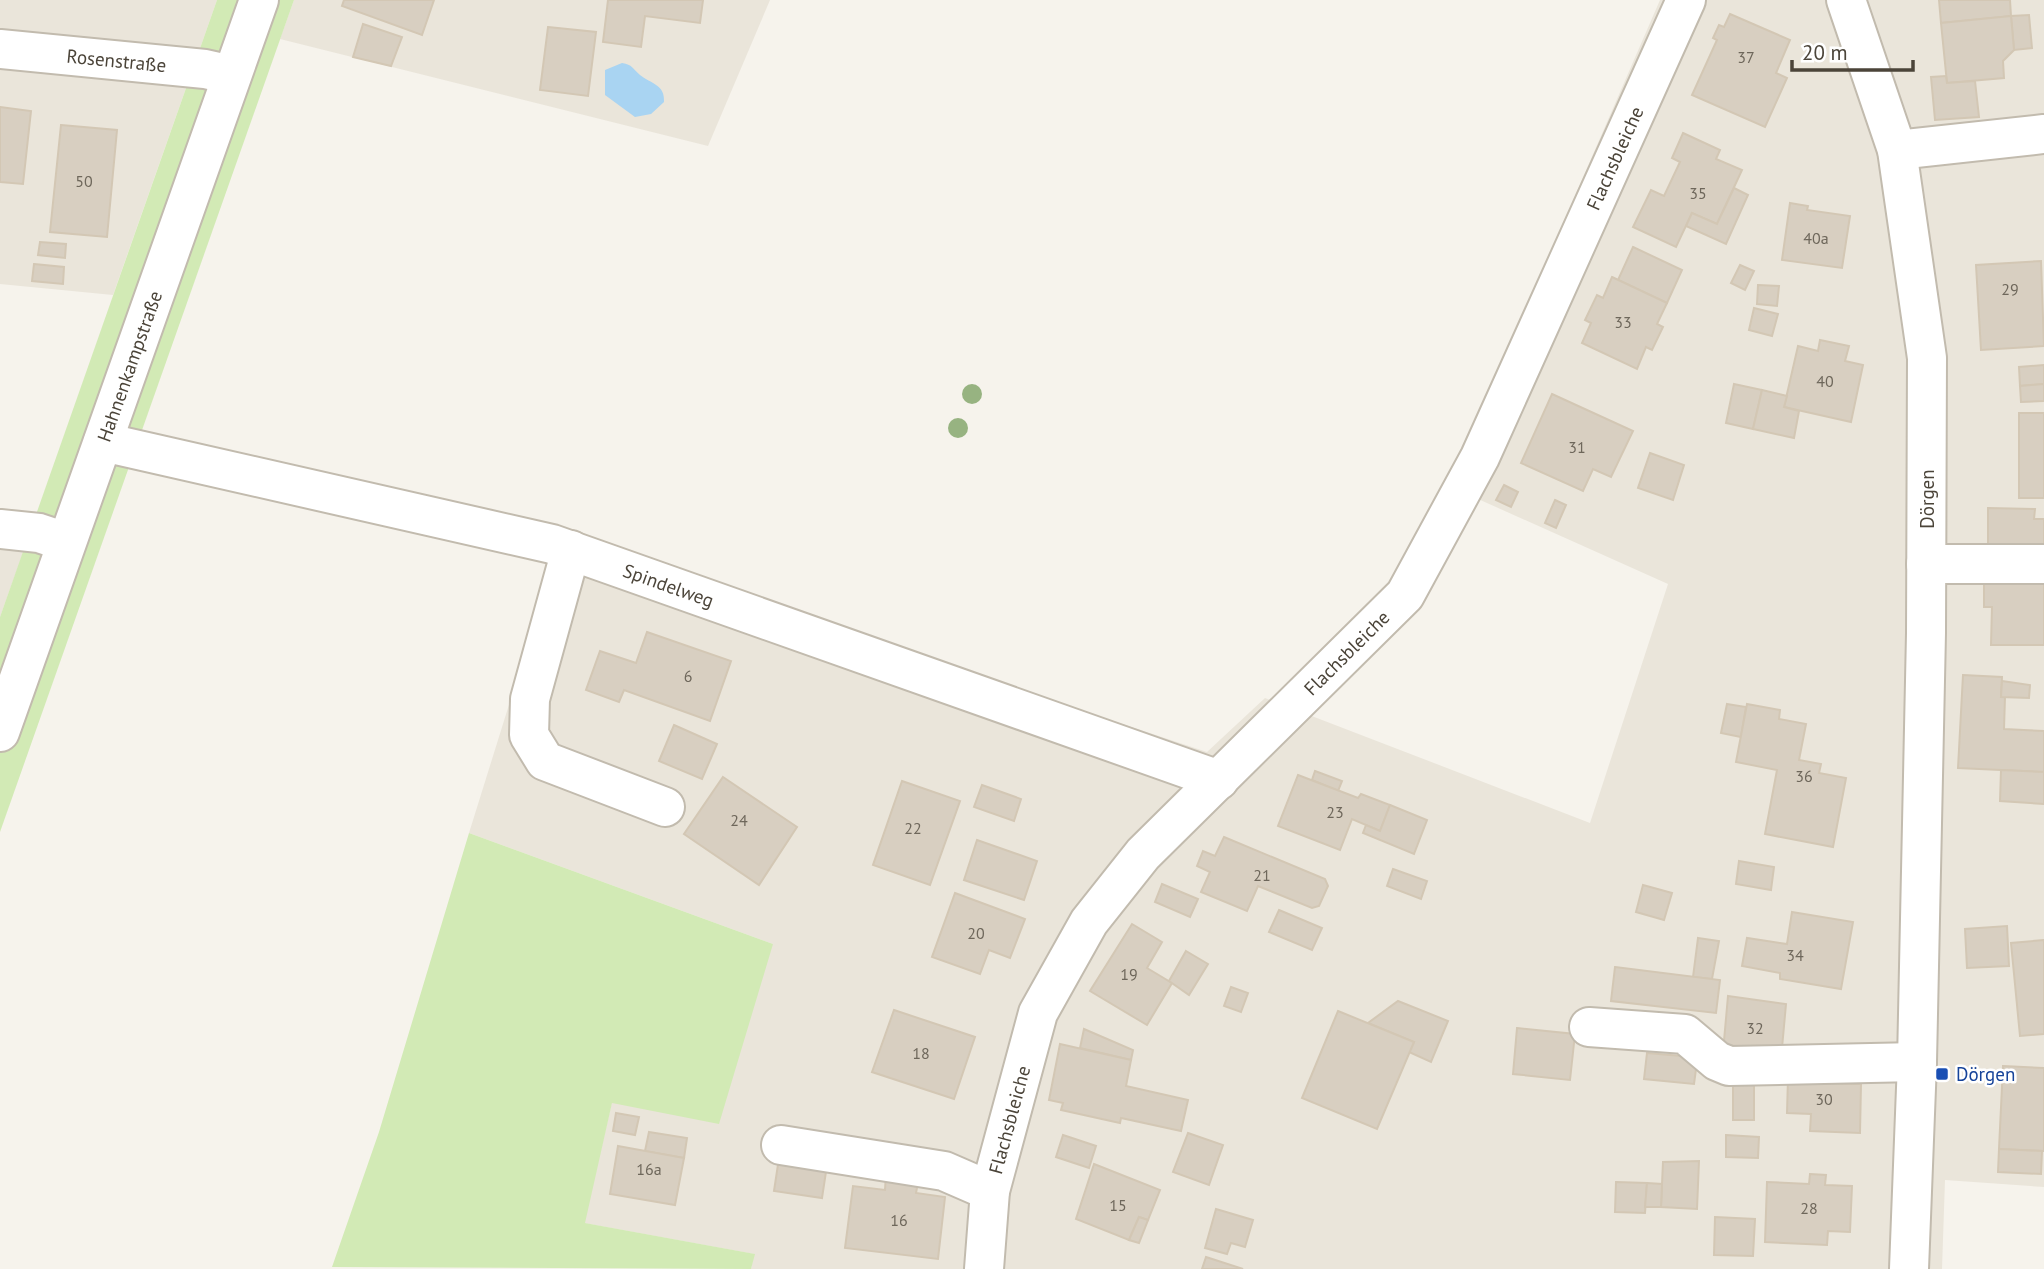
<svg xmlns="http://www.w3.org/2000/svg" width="2044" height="1269" viewBox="0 0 2044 1269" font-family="'PT Sans',sans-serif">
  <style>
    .residential { fill: #eae5da }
    .green { fill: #d2eab5 }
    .water { fill: #a9d4f2 }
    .building { fill: #d8cfc1; stroke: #d3c7b4; stroke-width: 2 }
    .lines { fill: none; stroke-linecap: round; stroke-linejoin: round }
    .minor-casing { stroke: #c2bbae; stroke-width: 42 }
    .minor { stroke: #fff; stroke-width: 38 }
    .tree { fill: #97b381 }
    .transit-dot { fill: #1a4fb4; stroke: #fff; stroke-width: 2.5 }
    .labels { text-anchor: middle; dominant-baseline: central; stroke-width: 5; stroke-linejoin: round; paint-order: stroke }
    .number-label { font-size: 16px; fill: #6e675b }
    .street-label { font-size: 19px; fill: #4b4439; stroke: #fff }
    .transit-label { font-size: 19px; fill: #164399; stroke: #fff; text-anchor: start }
  </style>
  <rect width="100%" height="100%" fill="#f6f3ec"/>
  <g class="residential">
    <path d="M0,0H217L113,295L0,284Z"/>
    <path d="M294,0H770L708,146L280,39Z"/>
    <path d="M1660,0H2044V1187L1945,1180L1942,1269H751L754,1254L584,1223L612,1102L773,944L469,833L561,538L1207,752L1265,698L1590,823L1668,584L1449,486Z"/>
    <path d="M0,542L24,550L0,617Z"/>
  </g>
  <g class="green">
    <path d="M217,0H294L0,832V617Z"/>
    <path d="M469,833L773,944L719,1124L612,1103L585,1223L755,1254L751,1269L332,1267L379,1132Z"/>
  </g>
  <path class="water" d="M622,63C633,65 632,68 640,75C651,84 665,84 664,102L651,114L635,117L605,95V70Z"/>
  <g class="building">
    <path d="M344,0H434L422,35L342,6Z"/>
    <path d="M608,0H703L700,23L645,16L641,47L603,42Z"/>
    <path d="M1939,0H2010L2011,16L1941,23Z"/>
    <path d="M1730,14L1790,40L1776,73L1787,78L1765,127L1692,95L1717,40L1713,38L1719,25L1724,27Z"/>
    <path d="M2029,15L2032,48L2014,50L2011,16Z"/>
    <path d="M2011,16L2014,50L2003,61L2004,78L1947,83L1941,23Z"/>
    <path d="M363,24L402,37L391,66L353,57Z"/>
    <path d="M548,27L596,32L588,96L540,90Z"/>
    <path d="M1946,76L1947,83L1975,81L1979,117L1935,120L1931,77Z"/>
    <path d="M0,107L31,111L23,184L0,182Z"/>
    <path d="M61,125L117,130L107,237L50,232Z"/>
    <path d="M1683,133L1720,150L1716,159L1742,170L1717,224L1692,213L1676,247L1633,227L1651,190L1664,196L1680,162L1672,158Z"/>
    <path d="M1734,188L1748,195L1726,244L1686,226L1692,213L1717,224Z"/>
    <path d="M1790,203L1808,206L1807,210L1850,216L1842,268L1782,260Z"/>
    <path d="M40,242L66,244L65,258L38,255Z"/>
    <path d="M1633,247L1682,270L1667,303L1618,280Z"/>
    <path d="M2041,261L2044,346L1981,350L1976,265Z"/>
    <path d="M34,264L64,267L63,284L32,281Z"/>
    <path d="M1740,265L1754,271L1745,290L1731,283Z"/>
    <path d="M1612,277L1667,303L1657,324L1663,327L1652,350L1646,347L1637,369L1582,343L1591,323L1585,320L1597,295L1603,298Z"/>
    <path d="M1758,285L1779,286L1777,306L1757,304Z"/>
    <path d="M1754,308L1778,314L1772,336L1749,330Z"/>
    <path d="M1820,340L1849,346L1845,361L1863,365L1851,422L1784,407L1798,346L1818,351Z"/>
    <path d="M2044,365V384L2020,386L2019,367Z"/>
    <path d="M1734,384L1762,390L1753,429L1726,423Z"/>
    <path d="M2044,384V401L2021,402L2020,386Z"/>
    <path d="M1762,390L1787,396L1784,407L1799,411L1794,438L1753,429Z"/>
    <path d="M1552,394L1633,431L1611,477L1593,469L1583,491L1521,463Z"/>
    <rect x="2019" y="413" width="25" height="85"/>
    <path d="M1650,453L1684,465L1673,500L1638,488Z"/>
    <path d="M1504,485L1518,492L1511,507L1496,500Z"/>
    <path d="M1555,500L1566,505L1556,528L1545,523Z"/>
    <path d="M1988,508L2035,509L2034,519H2044V552H1988Z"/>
    <path d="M1984,582H2044V645H1991L1992,607H1984Z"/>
    <path d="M647,632L731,661L710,721L624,690L619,702L586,690L600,651L636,663Z"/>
    <path d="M1963,675L2002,677L2001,697H2005L2004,729L2044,731V772L1958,768Z"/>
    <path d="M2002,681L2030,685L2029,698L2001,697Z"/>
    <path d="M1727,704L1746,707L1741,737L1721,733Z"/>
    <path d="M1747,704L1780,710L1779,719L1806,724L1799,760L1821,764L1819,773L1846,778L1833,847L1765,834L1777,770L1736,762Z"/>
    <path d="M674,725L717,744L702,779L659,761Z"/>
    <path d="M2001,770L2044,772V804L2000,801Z"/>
    <path d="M1315,771L1342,781L1338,791L1312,780Z"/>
    <path d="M1298,775L1358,798L1361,794L1390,805L1380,831L1352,819L1340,850L1278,826Z"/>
    <path d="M723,777L797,827L759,885L684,834Z"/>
    <path d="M902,781L960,801L930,885L873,865Z"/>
    <path d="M982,785L1021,799L1014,821L974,807Z"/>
    <path d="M1390,805L1427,820L1414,854L1363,833L1366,825L1380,831Z"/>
    <path d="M1224,837L1325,879L1328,886L1319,906L1312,908L1258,886L1247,911L1201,892L1210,872L1197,866L1203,851L1215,856Z"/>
    <path d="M977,840L1037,861L1024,900L964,880Z"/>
    <path d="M1739,861L1774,867L1771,890L1736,884Z"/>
    <path d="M1393,869L1427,881L1421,899L1387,886Z"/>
    <path d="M1162,884L1198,899L1190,917L1155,902Z"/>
    <path d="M1643,885L1672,893L1664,920L1636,912Z"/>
    <path d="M955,893L1025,919L1010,958L989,950L980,974L932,957Z"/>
    <path d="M1279,910L1322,928L1312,950L1269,932Z"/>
    <path d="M1792,912L1853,922L1841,989L1780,979V973L1742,966L1747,938L1787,944Z"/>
    <path d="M1132,924L1162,942L1147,968L1172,983L1147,1025L1090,991Z"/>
    <path d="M2007,926L2009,966L1967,968L1965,929Z"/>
    <path d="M1698,938L1719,941L1712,979L1693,977Z"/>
    <path d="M2044,940V1034L2020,1036L2011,943Z"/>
    <path d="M1186,951L1208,964L1189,995L1169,981Z"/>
    <path d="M1615,967L1720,980L1716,1013L1611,1001Z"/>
    <path d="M1231,987L1248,993L1241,1012L1224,1006Z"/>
    <path d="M1728,996L1786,1004L1781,1059L1723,1052Z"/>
    <path d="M1398,1001L1448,1021L1431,1062L1409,1052L1414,1042L1368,1023Z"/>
    <path d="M894,1010L975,1037L954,1099L872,1072Z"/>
    <path d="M1338,1011L1414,1042L1377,1129L1302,1098Z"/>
    <path d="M1517,1028L1575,1034L1570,1080L1513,1074Z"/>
    <path d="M1084,1029L1133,1050L1131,1060L1080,1048Z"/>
    <path d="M1060,1044L1131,1060L1126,1086L1188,1100L1181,1131L1121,1118L1120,1123L1061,1110L1063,1103L1049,1100Z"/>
    <path d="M1647,1053L1693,1057L1697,1062L1694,1084L1644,1079Z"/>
    <path d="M2003,1066L2044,1068V1151L1999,1149Z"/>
    <path d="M1788,1078L1813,1083L1861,1084L1860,1133L1810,1131L1811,1114L1787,1113Z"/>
    <rect x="1733" y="1084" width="21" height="36"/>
    <path d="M616,1113L639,1117L635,1135L613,1131Z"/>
    <path d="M649,1132L687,1138L684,1158L645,1151Z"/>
    <path d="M1188,1133L1223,1145L1209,1185L1173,1172Z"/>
    <path d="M1063,1135L1096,1146L1089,1168L1056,1157Z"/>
    <path d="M1726,1135L1759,1137L1758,1158L1726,1157Z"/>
    <path d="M618,1146L684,1158L675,1205L610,1194Z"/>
    <path d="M1999,1149L2042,1151L2041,1174L1998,1172Z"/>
    <path d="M779,1158L827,1165L822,1198L774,1191Z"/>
    <path d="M1699,1161L1697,1209L1661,1207L1663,1162Z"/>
    <path d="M1094,1164L1160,1190L1148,1220L1139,1217L1129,1240L1076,1219Z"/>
    <path d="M886,1173L919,1177L916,1193L945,1197L938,1259L845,1248L853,1186L885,1190Z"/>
    <path d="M1810,1174L1826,1175L1825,1185L1852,1186L1850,1232L1828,1231L1827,1245L1765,1242L1767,1182L1809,1184Z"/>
    <path d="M1616,1182L1647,1183L1645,1213L1615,1212Z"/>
    <path d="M1647,1183L1662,1184L1661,1207H1645Z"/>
    <path d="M1216,1209L1253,1220L1245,1247L1231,1243L1227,1254L1205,1248Z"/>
    <path d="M1139,1217L1148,1220L1139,1243L1129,1240Z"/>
    <path d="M1715,1217L1755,1219L1753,1256L1714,1255Z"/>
    <path d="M1206,1257L1243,1269H1202Z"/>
  </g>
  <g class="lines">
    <g class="minor-casing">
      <g id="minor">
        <path d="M1846,0L1897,150L1927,358L1926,633L1917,1062L1909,1269"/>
        <path id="s1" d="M0,49L205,69L232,75"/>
        <path d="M1897,150L2044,134"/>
        <path id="s2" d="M103,442L552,544L1219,780"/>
        <path d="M0,529L39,533L66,542"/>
        <path d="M571,550L530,699L529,735L545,761L665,807"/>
        <path d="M1926,564H2044"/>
        <path id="s3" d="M0,732L259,0"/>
        <path d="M1589,1027L1685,1034L1717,1061L1729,1066L1917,1062"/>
        <path d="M781,1145L944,1171L990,1191"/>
        <path id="s4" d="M984,1269L990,1191L1038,1013L1089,922L1143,854L1405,595L1480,457L1686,0"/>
      </g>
    </g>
    <use href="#minor" class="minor"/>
  </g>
  <g class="tree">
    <circle cx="972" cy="394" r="10"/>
    <circle cx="958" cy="428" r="10"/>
  </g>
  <rect class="transit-dot" x="1935" y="1067" width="14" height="14" rx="3.5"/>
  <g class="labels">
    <g class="number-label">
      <text x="1746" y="57">37</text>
      <text x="84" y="181">50</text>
      <text x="1698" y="193">35</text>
      <text x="1816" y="238">40a</text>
      <text x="2010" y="289">29</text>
      <text x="1623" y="322">33</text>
      <text x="1825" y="381">40</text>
      <text x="1577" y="447">31</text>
      <text x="688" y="676">6</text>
      <text x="1804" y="776">36</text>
      <text x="1335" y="812">23</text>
      <text x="739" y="820">24</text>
      <text x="913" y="828">22</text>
      <text x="1262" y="875">21</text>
      <text x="976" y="933">20</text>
      <text x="1795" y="955">34</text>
      <text x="1129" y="974">19</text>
      <text x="1755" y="1028">32</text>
      <text x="921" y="1053">18</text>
      <text x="1824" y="1099">30</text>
      <text x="649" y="1169">16a</text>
      <text x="1118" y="1205">15</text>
      <text x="1809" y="1208">28</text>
      <text x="899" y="1220">16</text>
    </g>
    <g class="street-label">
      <text stroke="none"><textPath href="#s1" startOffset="117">Rosenstraße</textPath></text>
      <text stroke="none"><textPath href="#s4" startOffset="1307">Flachsbleiche</textPath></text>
      <text stroke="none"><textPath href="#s3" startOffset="388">Hahnenkampstraße</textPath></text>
      <text transform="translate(1927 499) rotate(-90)">Dörgen</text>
      <text stroke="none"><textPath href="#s2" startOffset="584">Spindelweg</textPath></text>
      <text stroke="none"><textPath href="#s4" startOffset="740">Flachsbleiche</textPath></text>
      <text stroke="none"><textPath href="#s4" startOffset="152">Flachsbleiche</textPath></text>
    </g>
    <g class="transit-label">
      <text x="1956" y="1074">Dörgen</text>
    </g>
  </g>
  <path d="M1792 60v10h121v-10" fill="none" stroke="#4b4439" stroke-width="3.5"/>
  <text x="1802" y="60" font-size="21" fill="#4b4439" stroke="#ffffff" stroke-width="5" paint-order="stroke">20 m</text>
</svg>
